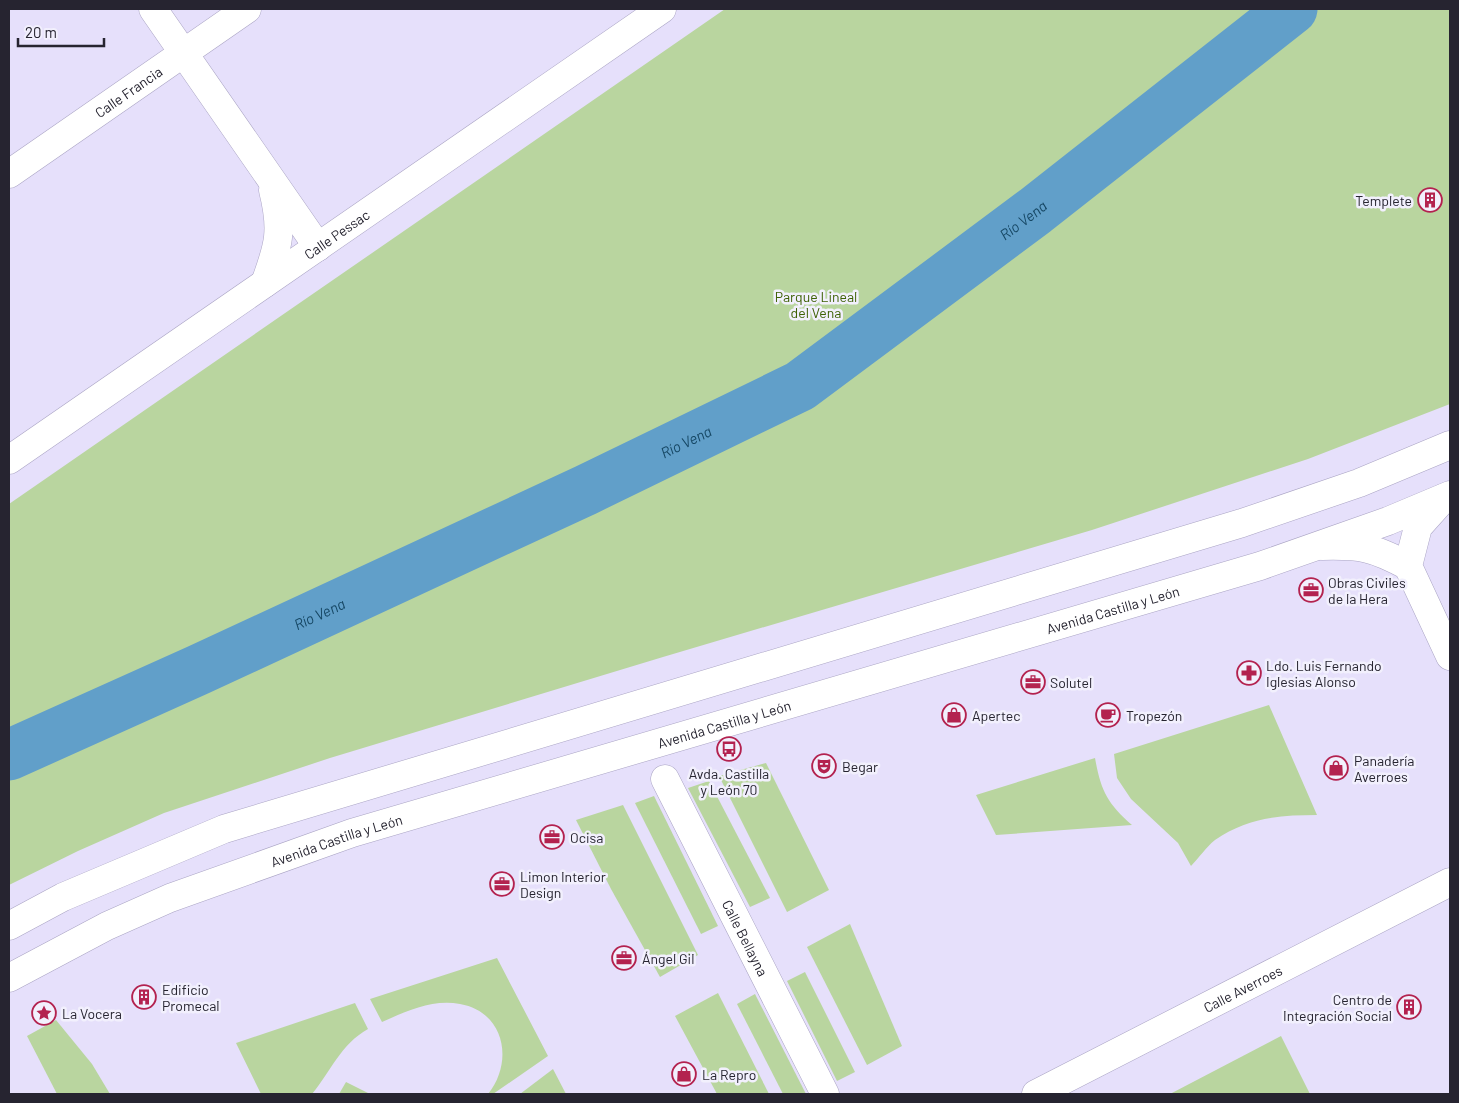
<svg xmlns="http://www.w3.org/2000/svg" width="1459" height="1103" viewBox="0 0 1459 1103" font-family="Barlow,sans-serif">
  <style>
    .green { fill: #b9d59f }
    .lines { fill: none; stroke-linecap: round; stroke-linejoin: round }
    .river { stroke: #619fc9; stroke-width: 51 }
    .minor-casing { stroke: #aaa4c4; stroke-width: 29 }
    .major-casing { stroke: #aaa4c4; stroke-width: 29 }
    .minor { stroke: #fff; stroke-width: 28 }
    .major { stroke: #fff; stroke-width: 28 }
    .labels { text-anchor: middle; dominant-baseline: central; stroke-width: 5; stroke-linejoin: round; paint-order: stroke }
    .street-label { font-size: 14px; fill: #262430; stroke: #f2f0fd }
    .poi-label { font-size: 14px; fill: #262430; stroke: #f2f0fd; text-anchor: start }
    .park-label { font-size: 14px; fill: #3d6104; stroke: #f2f0fd }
    .water-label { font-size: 15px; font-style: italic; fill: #164764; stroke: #f2f0fd }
  </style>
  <rect width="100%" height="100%" fill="#e6e0fb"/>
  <g class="green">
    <path d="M725,9H1450V404L1308,459L1092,530L663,657L330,758L164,813L78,851L9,885V504Z"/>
    <path d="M1269,705L1317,815C1279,815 1247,818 1215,840C1206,847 1199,858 1191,866L1178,843L1131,799L1117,778L1114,754Z"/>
    <path d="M1095,758C1101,791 1107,803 1132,825L996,835L976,795Z"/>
    <path d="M766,763L829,890L787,912L719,776Z"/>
    <path d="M709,781L770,898L750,907L688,788Z"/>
    <path d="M654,796L718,926L701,934L635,803Z"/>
    <path d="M623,805L698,955L660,977L611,889L576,820Z"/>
    <path d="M850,924L902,1046L867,1065L807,947Z"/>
    <path d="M497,958L548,1056L493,1094H488C514,1062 505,1012 460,1004C432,999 407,1011 382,1022L370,999Z"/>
    <path d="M805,972L855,1072L837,1081L787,981Z"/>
    <path d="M718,993L769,1094H717L675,1016Z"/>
    <path d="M755,994L806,1094H783L737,1004Z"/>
    <path d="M355,1003L368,1029C341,1044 331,1071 312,1094H261L236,1043Z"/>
    <path d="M56,1020L92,1064L110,1094H57L27,1036Z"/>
    <path d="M1281,1036L1310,1094H1170Z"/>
    <path d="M553,1069L566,1094H520Z"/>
    <path d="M346,1082L370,1094H339Z"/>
  </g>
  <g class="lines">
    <path class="river" id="s1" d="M9,755L198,670L586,490L800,386L1035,211L1292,9"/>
    <g class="minor-casing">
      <g id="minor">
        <path d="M153,9L318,247"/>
        <path id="s2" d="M9,174L247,9"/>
        <path d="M265,283C279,245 283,230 273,190"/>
        <path id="s3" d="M9,460L662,9"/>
        <path d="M1444,498L1418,527L1408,566L1450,656"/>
        <path d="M1322,546C1361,545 1373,547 1408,566"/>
        <path id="s4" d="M665,779L825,1094"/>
        <path id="s5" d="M1036,1094L1450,882"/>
      </g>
    </g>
    <g class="major-casing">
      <g id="major">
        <path d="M9,926L63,897L224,829L1242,523L1359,483L1450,445"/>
        <path id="s6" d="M9,978L107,926L170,898L352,833L1260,566L1388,521L1450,495"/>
      </g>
    </g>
    <use href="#minor" class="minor"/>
    <use href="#major" class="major"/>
  </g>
  <defs>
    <g id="building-ring" transform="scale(1.25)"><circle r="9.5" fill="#f2f0fd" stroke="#b3224f" stroke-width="1.5"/><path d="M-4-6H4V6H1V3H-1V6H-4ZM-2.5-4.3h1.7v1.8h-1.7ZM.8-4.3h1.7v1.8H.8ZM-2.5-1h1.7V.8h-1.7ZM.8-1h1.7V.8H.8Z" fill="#b3224f"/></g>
    <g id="office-ring" transform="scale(1.25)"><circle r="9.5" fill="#f2f0fd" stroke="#b3224f" stroke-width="1.5"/><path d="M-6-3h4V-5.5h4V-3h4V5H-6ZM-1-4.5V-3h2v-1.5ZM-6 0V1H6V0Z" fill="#b3224f"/></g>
    <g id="pharmacy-ring" transform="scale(1.25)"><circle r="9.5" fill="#f2f0fd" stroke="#b3224f" stroke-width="1.5"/><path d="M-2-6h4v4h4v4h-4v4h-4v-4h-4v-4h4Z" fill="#b3224f"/></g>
    <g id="shop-ring" transform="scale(1.25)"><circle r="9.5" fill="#f2f0fd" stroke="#b3224f" stroke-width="1.5"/><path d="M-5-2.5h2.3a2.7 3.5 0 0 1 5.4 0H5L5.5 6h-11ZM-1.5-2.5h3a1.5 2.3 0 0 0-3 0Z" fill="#b3224f"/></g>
    <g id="cafe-ring" transform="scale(1.25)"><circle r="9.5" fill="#f2f0fd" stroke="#b3224f" stroke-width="1.5"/><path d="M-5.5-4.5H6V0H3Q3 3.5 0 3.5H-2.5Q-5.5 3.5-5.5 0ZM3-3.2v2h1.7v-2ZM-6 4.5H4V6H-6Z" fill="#b3224f"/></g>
    <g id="bus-ring" transform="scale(1.25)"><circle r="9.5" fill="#f2f0fd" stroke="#b3224f" stroke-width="1.5"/><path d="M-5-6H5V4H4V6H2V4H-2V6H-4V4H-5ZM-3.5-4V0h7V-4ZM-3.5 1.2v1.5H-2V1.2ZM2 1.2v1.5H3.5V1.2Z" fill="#b3224f"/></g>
    <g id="theatre-ring" transform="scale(1.25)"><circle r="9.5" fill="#f2f0fd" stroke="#b3224f" stroke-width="1.5"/><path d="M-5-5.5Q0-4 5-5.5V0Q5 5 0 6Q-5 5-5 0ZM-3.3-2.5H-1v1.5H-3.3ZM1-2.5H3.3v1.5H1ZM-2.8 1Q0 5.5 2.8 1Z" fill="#b3224f"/></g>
    <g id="sight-ring" transform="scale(1.25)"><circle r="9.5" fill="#f2f0fd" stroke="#b3224f" stroke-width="1.5"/><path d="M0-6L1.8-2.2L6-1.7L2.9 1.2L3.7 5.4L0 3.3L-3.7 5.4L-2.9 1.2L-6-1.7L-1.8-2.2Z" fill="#b3224f"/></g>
  </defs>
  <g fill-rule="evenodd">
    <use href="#building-ring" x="1430" y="200"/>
    <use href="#office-ring" x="1311" y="590"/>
    <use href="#pharmacy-ring" x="1249" y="673"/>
    <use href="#office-ring" x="1033" y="682"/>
    <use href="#shop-ring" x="954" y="715"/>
    <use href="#cafe-ring" x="1108" y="715"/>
    <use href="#bus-ring" x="729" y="749"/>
    <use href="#theatre-ring" x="824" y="766"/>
    <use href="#shop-ring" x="1336" y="768"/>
    <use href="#office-ring" x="552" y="837"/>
    <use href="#office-ring" x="502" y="884"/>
    <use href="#office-ring" x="624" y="958"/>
    <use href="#building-ring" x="144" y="997"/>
    <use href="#building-ring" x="1409" y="1007"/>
    <use href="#sight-ring" x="44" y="1013"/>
    <use href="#shop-ring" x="684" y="1074"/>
  </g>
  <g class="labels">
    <g class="street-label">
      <text stroke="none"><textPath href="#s2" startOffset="145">Calle Francia</textPath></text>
      <text stroke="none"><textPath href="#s3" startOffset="398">Calle Pessac</textPath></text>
      <text stroke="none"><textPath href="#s6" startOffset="1166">Avenida Castilla y León</textPath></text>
      <text stroke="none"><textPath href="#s6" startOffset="761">Avenida Castilla y León</textPath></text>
      <text stroke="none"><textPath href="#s6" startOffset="356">Avenida Castilla y León</textPath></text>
      <text stroke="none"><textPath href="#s4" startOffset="178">Calle Bellayna</textPath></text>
      <text stroke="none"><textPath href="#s5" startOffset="232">Calle Averroes</textPath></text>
    </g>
    <g class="poi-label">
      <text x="1412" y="200" text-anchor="end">Templete</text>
      <text x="1328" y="582">Obras Civiles<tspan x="1328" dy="16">de la Hera</tspan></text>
      <text x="1266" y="665">Ldo. Luis Fernando<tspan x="1266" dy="16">Iglesias Alonso</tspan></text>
      <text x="1050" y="682">Solutel</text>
      <text x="972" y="715">Apertec</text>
      <text x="1126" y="715">Tropezón</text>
      <text x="1354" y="760">Panadería<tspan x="1354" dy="16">Averroes</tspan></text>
      <text x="842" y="766">Begar</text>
      <text x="729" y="773" text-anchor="middle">Avda. Castilla<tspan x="729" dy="16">y León 70</tspan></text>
      <text x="570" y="837">Ocisa</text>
      <text x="520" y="876">Limon Interior<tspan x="520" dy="16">Design</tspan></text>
      <text x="642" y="958">Ángel Gil</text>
      <text x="162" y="989">Edificio<tspan x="162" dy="16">Promecal</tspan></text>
      <text x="1392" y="999" text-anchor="end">Centro de<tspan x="1392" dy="16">Integración Social</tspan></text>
      <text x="62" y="1013">La Vocera</text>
      <text x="702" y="1074">La Repro</text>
    </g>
    <g class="park-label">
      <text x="816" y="296">Parque Lineal<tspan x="816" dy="16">del Vena</tspan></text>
    </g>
    <g class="water-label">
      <text stroke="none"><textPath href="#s1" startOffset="1151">Río Vena</textPath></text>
      <text stroke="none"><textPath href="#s1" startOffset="746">Río Vena</textPath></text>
      <text stroke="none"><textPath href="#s1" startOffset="341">Río Vena</textPath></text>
    </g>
  </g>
  <rect width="1459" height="1103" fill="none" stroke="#262430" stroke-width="20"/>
  <path d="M18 38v8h86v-8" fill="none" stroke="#262430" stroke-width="2.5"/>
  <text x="25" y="38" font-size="15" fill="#262430" stroke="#f2f0fd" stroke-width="4" paint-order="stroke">20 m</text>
</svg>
